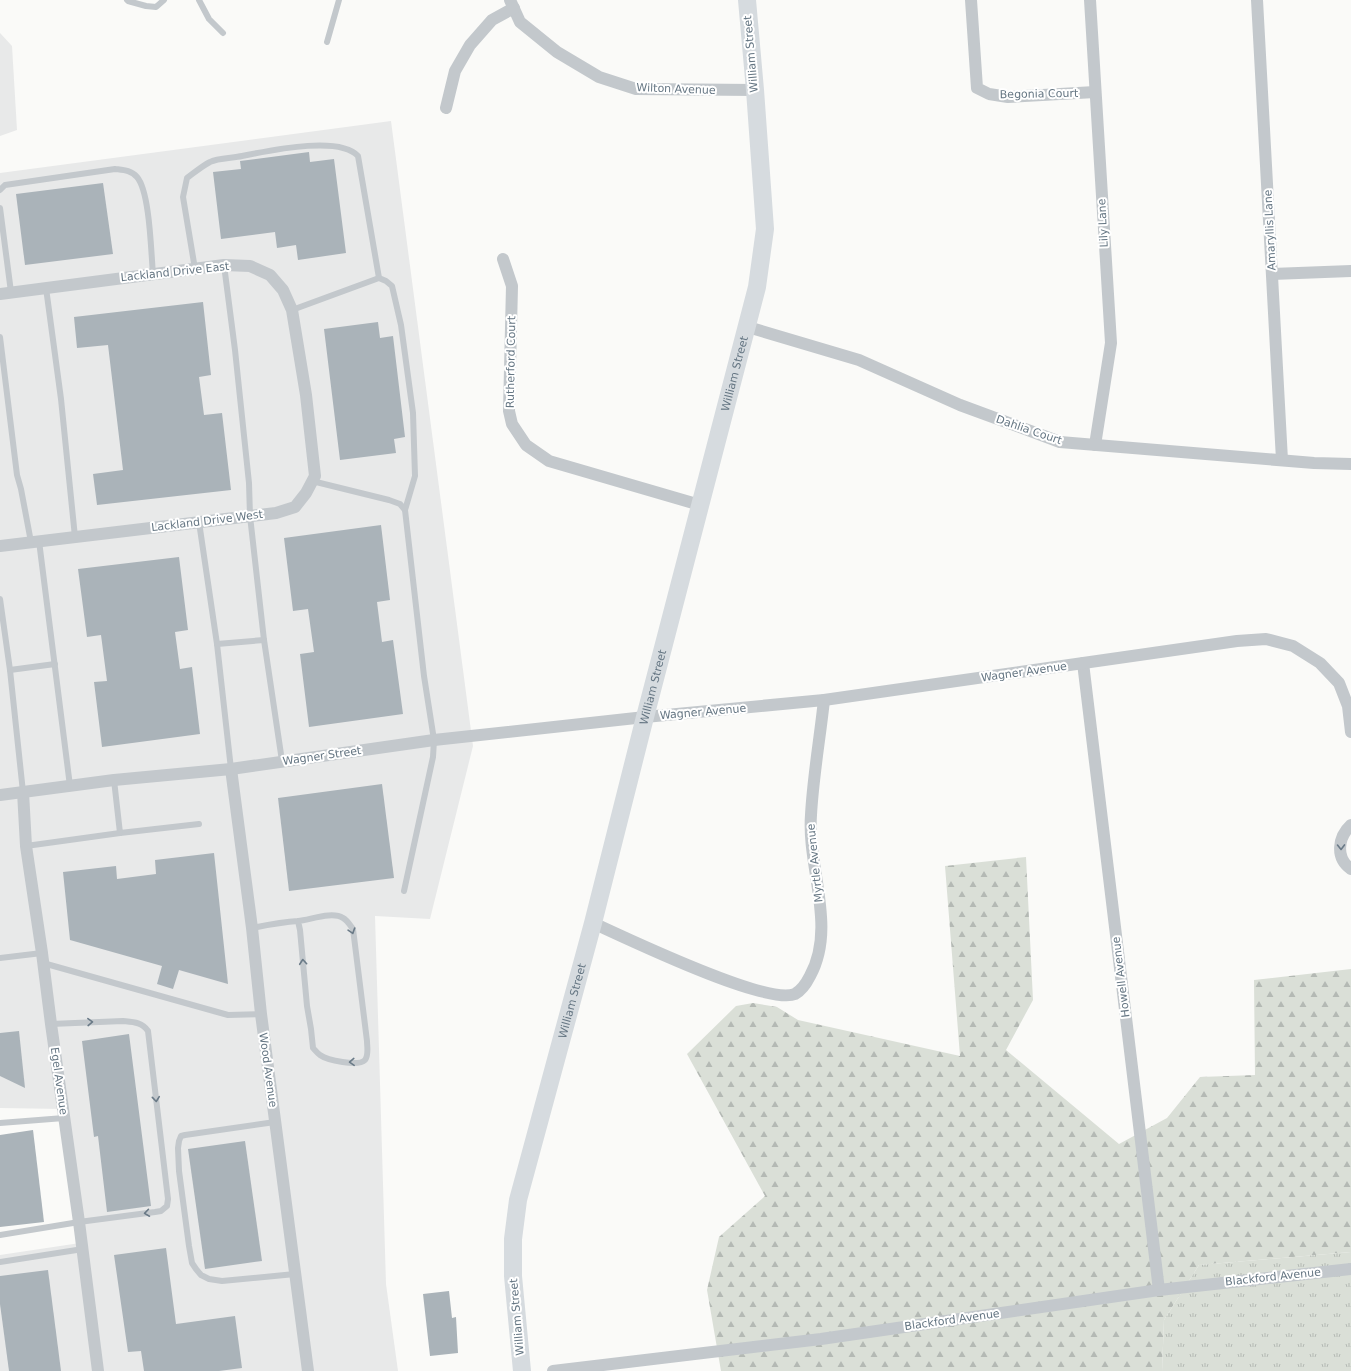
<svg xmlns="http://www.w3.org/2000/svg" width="1351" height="1371" viewBox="0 0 1351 1371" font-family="'DejaVu Sans',sans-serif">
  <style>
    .built { fill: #e8e9e9 }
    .forest { fill: url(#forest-firs) }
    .park { fill: url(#park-tufts) }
    .building { fill: #aab3b9 }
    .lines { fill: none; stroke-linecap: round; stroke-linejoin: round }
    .service { stroke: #c3c8cc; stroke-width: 6 }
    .minor { stroke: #c3c8cc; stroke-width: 12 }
    .secondary { stroke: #d6dbdf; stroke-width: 18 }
    .oneway { stroke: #6a7a87 }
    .labels { text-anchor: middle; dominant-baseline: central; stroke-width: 4; stroke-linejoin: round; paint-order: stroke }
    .street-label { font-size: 11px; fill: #657683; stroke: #fff }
  </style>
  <defs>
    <pattern id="forest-firs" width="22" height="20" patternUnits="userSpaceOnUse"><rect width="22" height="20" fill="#dadfd7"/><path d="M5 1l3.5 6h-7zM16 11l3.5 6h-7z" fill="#b4b9b4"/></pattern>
    <pattern id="park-tufts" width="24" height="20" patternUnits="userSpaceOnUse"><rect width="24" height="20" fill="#dadfd7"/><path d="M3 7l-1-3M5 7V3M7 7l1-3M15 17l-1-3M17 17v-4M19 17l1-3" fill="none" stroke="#b4b9b4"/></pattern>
  </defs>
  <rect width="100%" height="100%" fill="#fafaf8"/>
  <g class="built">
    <path d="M0,33L12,46L17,130L0,136Z"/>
    <path d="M391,121L473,746L430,919L375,916L386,1284L398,1371H0V1255L80,1243L63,1109L0,1108V173Z"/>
  </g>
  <path class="forest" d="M1026,857L1033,1000L1006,1050L1119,1144L1167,1118L1200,1077L1255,1075L1254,980L1351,969V1252L1199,1265L1164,1320L1162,1371H721L707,1290L719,1237L765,1196L687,1054L736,1006L753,1003L777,1007L798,1020L960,1056L945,866Z"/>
  <path class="park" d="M1351,1252V1371H1162L1164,1320L1199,1265Z"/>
  <g class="building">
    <path d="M309,152L310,162L334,159L346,253L298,260L296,245L277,248L275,232L221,239L213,172L241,169L240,161Z"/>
    <path d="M103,183L113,254L25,265L16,194Z"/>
    <path d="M203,302L211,375L199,377L204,415L222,413L231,490L97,505L93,474L123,470L108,345L77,348L74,317Z"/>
    <path d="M378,322L380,338L393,336L405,437L394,439L396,453L340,460L324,329Z"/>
    <path d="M381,525L390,600L377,602L382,642L393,640L403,714L309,727L300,654L314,652L308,609L293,611L284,538Z"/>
    <path d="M179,557L188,630L175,632L180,669L192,667L200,734L102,747L94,682L107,681L101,635L87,637L78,569Z"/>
    <path d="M382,784L394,878L289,891L278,798Z"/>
    <path d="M214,853L228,984L179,970L173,989L157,984L162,966L70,940L63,872L116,866L117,879L156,874L155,860Z"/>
    <path d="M19,1031L25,1088L0,1076V1033Z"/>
    <path d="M129,1034L151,1206L107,1212L98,1136L94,1137L82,1041Z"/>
    <path d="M33,1130L44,1222L0,1227V1135Z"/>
    <path d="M245,1141L262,1261L205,1269L188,1149Z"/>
    <path d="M166,1248L176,1324L235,1316L242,1368L219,1371H144L141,1351L128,1352L114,1255Z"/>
    <path d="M48,1270L61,1371H9L0,1304V1276Z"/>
    <path d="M449,1291L452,1318L456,1317L458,1353L430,1356L423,1294Z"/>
  </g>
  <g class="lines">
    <g class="service">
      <path d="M127,0L128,1L146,6L156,7L164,0"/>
      <path d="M199,0L209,19L223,33"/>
      <path d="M327,42L339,0"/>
      <path d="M0,190L5,185L115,169C123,170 131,170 137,177C150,192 151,253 153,274"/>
      <path d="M0,208L11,292"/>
      <path d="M224,265L235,350L249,483L250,516L264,640L282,761"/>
      <path d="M195,269L183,197L187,178C194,173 202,166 210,162C217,158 233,158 242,156C268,151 339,135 358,156L379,278"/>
      <path d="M46,288L61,399L75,537"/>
      <path d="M292,310L379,278L386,281L392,286L401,325L413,413L415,476L405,510"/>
      <path d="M0,337L17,475L21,489L31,542"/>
      <path d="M312,481L389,500L400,504L405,510L424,676L434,740L433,757L404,891"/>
      <path d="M199,522L217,644L231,769"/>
      <path d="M39,541L70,786"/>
      <path d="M0,599L10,670L23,792"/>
      <path d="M217,644L264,640"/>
      <path d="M10,670L55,664"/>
      <path d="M114,780L120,833L199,824"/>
      <path d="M26,846L120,833"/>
      <path d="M252,928C267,925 282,922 298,921C310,920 332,911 343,918C347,920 350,925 353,929L367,1041C367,1047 369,1055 365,1060C358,1067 327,1060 320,1055C317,1053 315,1050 313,1048L311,1029L307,1006L300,930L298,921"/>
      <path d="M0,958L42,953"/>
      <path d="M43,963L228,1015L261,1014"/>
      <path d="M275,1122L185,1135L181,1136L179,1141L178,1148L179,1171L189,1246L192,1263L196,1269L201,1275L209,1279L222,1281L295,1274"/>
      <path d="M0,1123L64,1118"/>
      <path d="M0,1235L79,1222L155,1212L161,1211L167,1206L168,1199L148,1031C142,1022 133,1022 123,1021L51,1024"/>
      <path d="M0,1262L83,1249"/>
    </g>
    <g class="minor">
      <path d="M510,0L520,22L557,52L599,77L636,89L755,90"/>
      <path d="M971,0L977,88L989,94L1008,97L1095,92"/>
      <path d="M1090,0L1111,343L1095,445"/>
      <path d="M1257,0L1282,460"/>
      <path d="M446,108L455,71L470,45L492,20L514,8"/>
      <path d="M503,259L512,286L509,411L512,424L526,445L549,461L700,505"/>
      <path d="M1272,274L1351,271"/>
      <path d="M0,294L224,265L250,266L270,275L283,290L292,310L306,395L315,476L306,493L295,507L276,513L0,546"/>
      <path d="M748,327L859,360L960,405L1060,442L1314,463L1351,464"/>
      <path d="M1083,663L1159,1290"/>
      <path d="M231,769L252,928L261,1014L308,1371"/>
      <path d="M23,792L26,846L42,953L51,1024L79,1222L98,1371"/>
      <path d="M0,795L114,780L231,769L434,740L645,717L824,700L1237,641L1266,639L1293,646L1320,663L1339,683L1348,706L1351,732"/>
      <path d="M1351,825C1338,837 1335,858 1351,869"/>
      <path d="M593,923C626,938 767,1006 795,994C802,990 807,982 810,976C837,927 807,867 811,815C813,777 820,738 824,700"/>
      <path d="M553,1371L821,1339L1159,1290L1351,1269"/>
    </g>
    <path class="secondary" id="s1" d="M522,1371L513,1276V1239L518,1200L593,923L645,717L757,287L765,229L755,90L747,0"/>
  </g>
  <defs><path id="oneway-chevron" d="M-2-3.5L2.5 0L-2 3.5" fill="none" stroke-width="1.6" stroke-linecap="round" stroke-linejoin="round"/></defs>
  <g class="oneway">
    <use href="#oneway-chevron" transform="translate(1341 847) rotate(89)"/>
    <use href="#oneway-chevron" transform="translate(352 931) rotate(72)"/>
    <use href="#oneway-chevron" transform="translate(303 962) rotate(-95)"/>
    <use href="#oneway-chevron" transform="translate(90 1022) rotate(-2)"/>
    <use href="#oneway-chevron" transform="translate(352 1062) rotate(177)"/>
    <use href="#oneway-chevron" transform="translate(156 1099) rotate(84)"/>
    <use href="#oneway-chevron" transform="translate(147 1213) rotate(172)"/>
  </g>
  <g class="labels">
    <g class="street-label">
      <text transform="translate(751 54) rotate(-95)">William Street</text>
      <text transform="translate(676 89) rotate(2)">Wilton Avenue</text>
      <text transform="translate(1039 94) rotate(-1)">Begonia Court</text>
      <text transform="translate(1103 223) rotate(-93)">Lily Lane</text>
      <text transform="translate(1270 230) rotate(-93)">Amaryllis Lane</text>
      <text transform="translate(175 272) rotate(-6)">Lackland Drive East</text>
      <text transform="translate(511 362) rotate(-89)">Rutherford Court</text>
      <text stroke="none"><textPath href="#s1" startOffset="1026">William Street</textPath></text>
      <text transform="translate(1029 430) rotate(19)">Dahlia Court</text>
      <text transform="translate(207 521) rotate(-7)">Lackland Drive West</text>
      <text transform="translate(1024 672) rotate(-8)">Wagner Avenue</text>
      <text stroke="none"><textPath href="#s1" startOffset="702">William Street</textPath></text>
      <text transform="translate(703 712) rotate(-5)">Wagner Avenue</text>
      <text transform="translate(322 756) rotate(-8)">Wagner Street</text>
      <text transform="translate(815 863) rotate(-96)">Myrtle Avenue</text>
      <text transform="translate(1121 977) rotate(-97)">Howell Avenue</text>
      <text stroke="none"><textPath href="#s1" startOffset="378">William Street</textPath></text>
      <text transform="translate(268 1070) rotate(82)">Wood Avenue</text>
      <text transform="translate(59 1081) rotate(82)">Egel Avenue</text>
      <text transform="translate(1273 1277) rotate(-6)">Blackford Avenue</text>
      <text transform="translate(517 1317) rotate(-95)">William Street</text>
      <text transform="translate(952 1320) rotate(-8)">Blackford Avenue</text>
    </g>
  </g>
</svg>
